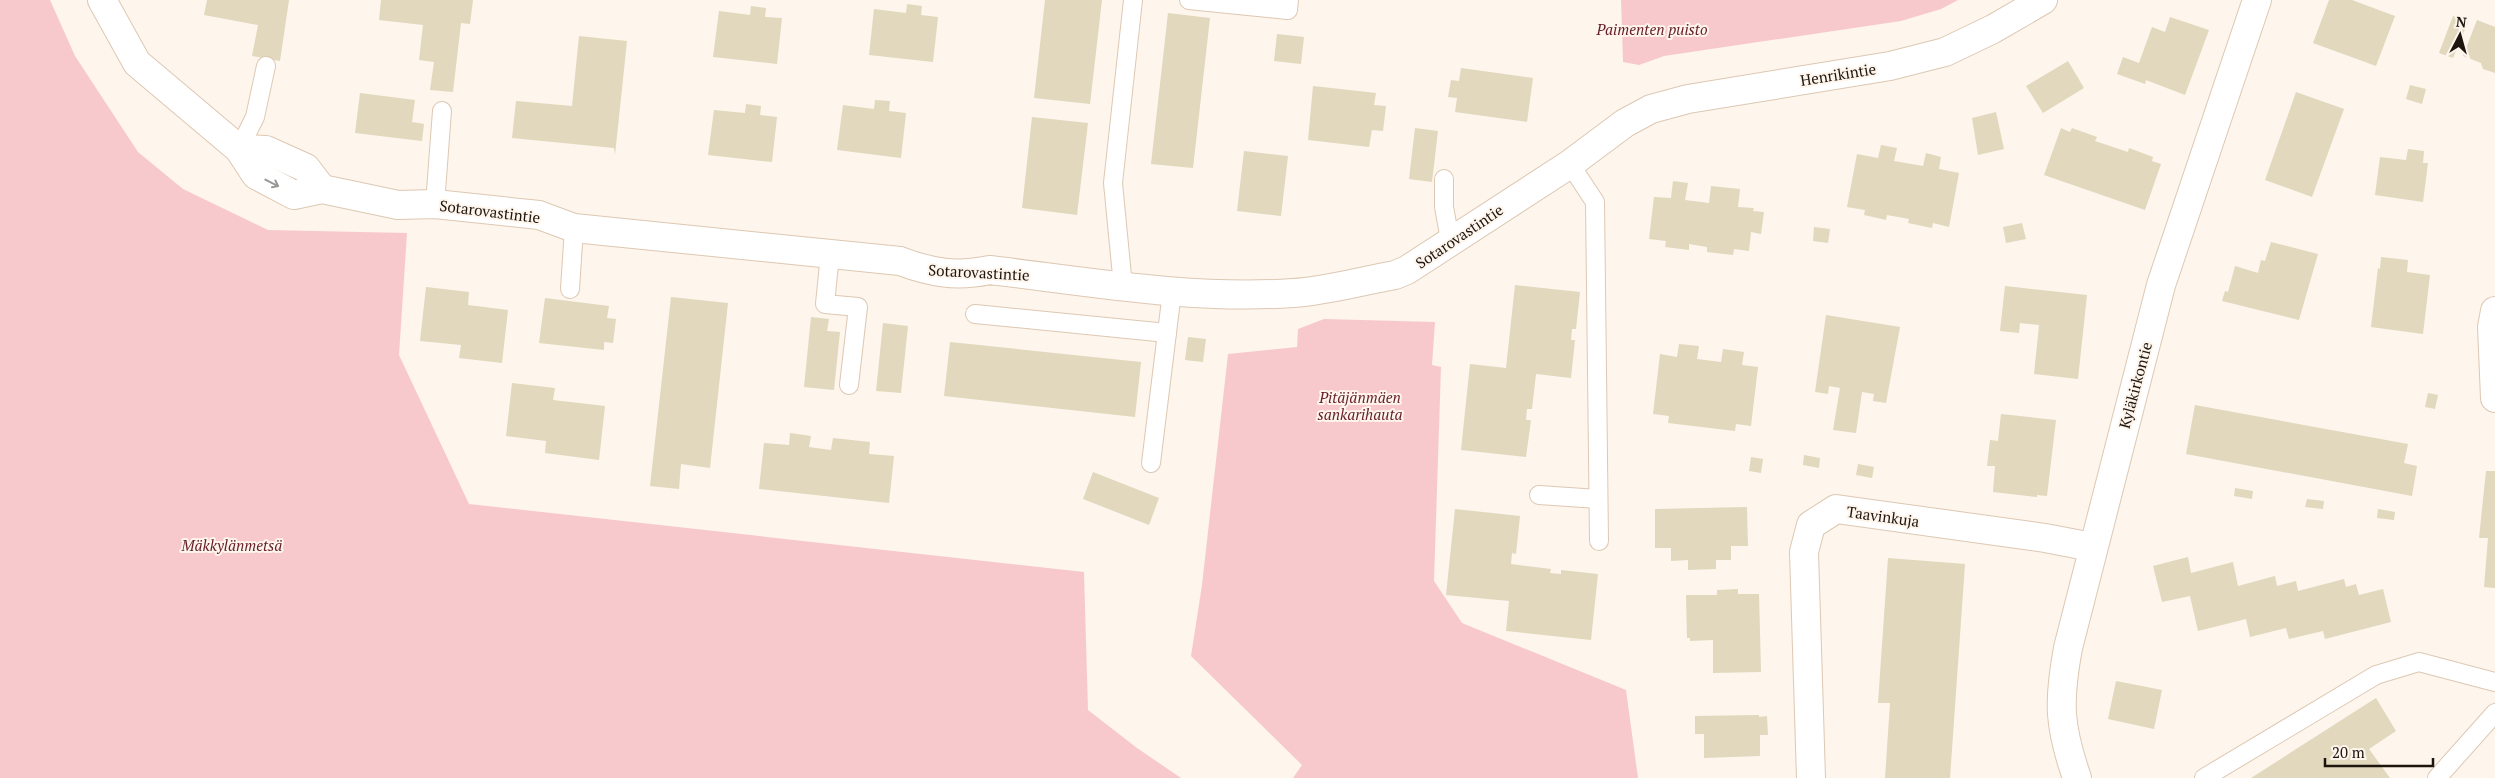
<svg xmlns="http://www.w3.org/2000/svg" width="2495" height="778" viewBox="0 0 2495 778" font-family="'PT Serif',serif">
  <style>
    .green { fill: #f8c9cc }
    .building { fill: #e1d8bd }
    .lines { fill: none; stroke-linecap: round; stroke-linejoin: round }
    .lane-casing { stroke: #ddc8b3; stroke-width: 20 }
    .street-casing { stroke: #ddc8b3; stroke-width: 30 }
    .lane { stroke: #fff; stroke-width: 18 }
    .street { stroke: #fff; stroke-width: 28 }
    .oneway { stroke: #999693 }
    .labels { text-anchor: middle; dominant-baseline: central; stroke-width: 4; stroke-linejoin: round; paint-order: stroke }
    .park-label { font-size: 15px; font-style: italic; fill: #651d29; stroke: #fef5ec }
    .street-label { font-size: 15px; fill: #1d150e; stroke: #fef5ec }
  </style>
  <rect width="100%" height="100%" fill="#fef5ec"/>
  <g class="green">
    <path d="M0,0H50L75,56L138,152L183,189L268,230L407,233L399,355L469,504L1084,572L1088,710L1137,748L1181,778H0Z"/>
    <path d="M1621,0H1958L1941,9L1901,21L1664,56L1639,65L1623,62Z"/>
    <path d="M1324,319L1435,322L1432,365L1441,367L1434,581L1462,623L1626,690L1638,778H1293L1302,765L1191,656L1202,585L1228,354L1297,347L1298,329Z"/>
  </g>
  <g class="building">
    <path d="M207,0H289L280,61L252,56L258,25L204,15Z"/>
    <path d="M381,0H473L470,24L461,23L453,92L430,90L434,62L419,60L423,25L379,20Z"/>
    <path d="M1045,0H1102L1090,104L1034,98Z"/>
    <path d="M2329,0H2352L2395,16L2376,66L2313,43Z"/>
    <path d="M907,4L922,6L921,15L938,17L933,62L869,55L874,9L906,13Z"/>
    <path d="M751,6L766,8L765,17L782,18L777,64L713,57L719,11L750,15Z"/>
    <path d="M1168,13L1210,18L1193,168L1151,164Z"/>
    <path d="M2453,16L2468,22L2453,58L2439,53Z"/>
    <path d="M2170,17L2209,30L2185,95L2146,80L2145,84L2117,74L2123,57L2139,63L2152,27L2165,32Z"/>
    <path d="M2477,20L2495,27V73L2483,69L2481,63L2463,56Z"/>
    <path d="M1277,34L1304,37L1301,64L1274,61Z"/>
    <path d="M579,36L627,41L615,155L614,148L512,138L516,101L572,106Z"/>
    <path d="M2068,61L2084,88L2043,113L2026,86Z"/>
    <path d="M1461,68L1533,78L1527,122L1455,112L1457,98L1448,97L1451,80L1459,81Z"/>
    <path d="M2410,85L2426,89L2422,104L2406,99Z"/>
    <path d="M1313,86L1376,93L1374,105L1386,106L1383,131L1372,130L1369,147L1308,140Z"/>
    <path d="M2296,92L2344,109L2312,197L2265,180Z"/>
    <path d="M360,93L415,100L412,122L424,124L422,141L355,133Z"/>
    <path d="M875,100L890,101L889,111L906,113L901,158L837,150L843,105L874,109Z"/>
    <path d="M746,104L761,106L760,115L777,117L772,162L708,155L714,110L745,113Z"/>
    <path d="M1996,112L2004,149L1978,155L1972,118Z"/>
    <path d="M1032,117L1088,123L1077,215L1022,208Z"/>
    <path d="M1415,128L1438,131L1432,182L1409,179Z"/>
    <path d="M2061,128L2070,132L2072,128L2097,137L2095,141L2128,152L2129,148L2153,157L2152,161L2161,164L2145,210L2044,175Z"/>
    <path d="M1881,145L1897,148L1894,161L1923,166L1926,153L1941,157L1939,169L1959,173L1949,227L1933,223L1932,228L1908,223L1909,219L1887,215L1886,220L1864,215L1865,210L1847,207L1857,154L1878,158Z"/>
    <path d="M2408,149L2424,151L2423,163H2428L2423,202L2375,195L2380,157L2406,160Z"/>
    <path d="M1244,151L1288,156L1281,216L1237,211Z"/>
    <path d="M1673,181L1688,183L1685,200L1709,203L1711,186L1740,189L1738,207L1754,208L1753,211L1764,212L1761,234L1751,232L1749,251L1734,249L1733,255L1707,252V247L1689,244V250L1665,247L1666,241L1649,239L1654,197L1671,198Z"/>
    <path d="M2022,223L2026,239L2006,243L2003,227Z"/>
    <path d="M1814,227L1830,229L1828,243L1813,241Z"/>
    <path d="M2271,242L2318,254L2299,320L2222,301L2225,291L2228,292L2235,266L2258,273L2261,260L2265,261Z"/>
    <path d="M2381,257L2408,260L2407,272L2430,275L2423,334L2371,327L2378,268L2380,269Z"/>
    <path d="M1515,285L1580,292L1576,329H1572L1571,340H1575L1571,378L1536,374L1532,409H1527L1526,420H1531L1526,457L1461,450L1470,364L1506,368Z"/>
    <path d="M2005,286L2087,295L2078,379L2034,374L2039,325L2020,323L2019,333L2000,331Z"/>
    <path d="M426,287L469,292L468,305L508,310L502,363L459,358L461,345L420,341Z"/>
    <path d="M671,297L728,303L710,468L681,464L679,489L650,486Z"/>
    <path d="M545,298L609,306L607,318L616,319L613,343L604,342V350L539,343Z"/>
    <path d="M1826,315L1900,327L1886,403L1873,401L1874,394L1862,392L1856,433L1833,430L1840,388L1829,386L1828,394L1815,392Z"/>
    <path d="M811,317L829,319L827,331L840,332L834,390L804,387Z"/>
    <path d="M883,323L908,326L901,393L876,391Z"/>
    <path d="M1188,337L1206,339L1203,362L1185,360Z"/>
    <path d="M950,342L1141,362L1135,417L944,396Z"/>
    <path d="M1679,344L1699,346L1697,359L1721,362L1723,349L1744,352L1742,365L1758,367L1751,426L1736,424L1735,431L1668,423L1669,416L1653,414L1660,354L1677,357Z"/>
    <path d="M512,383L555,388L553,400L605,406L599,460L545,453L546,441L506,436Z"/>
    <path d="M2428,393L2438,395L2435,409L2425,407Z"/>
    <path d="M2195,405L2408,444L2404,463L2417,466L2412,496L2186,454Z"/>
    <path d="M2001,414L2056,420L2047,496L2037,495V497L1993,492L1995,466H1987L1990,440L1998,441Z"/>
    <path d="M790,433L811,436L809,447L831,450L833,438L870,442L869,454L894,456L889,503L759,489L764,443L789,445Z"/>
    <path d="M1804,455L1820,458L1819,468L1803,465Z"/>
    <path d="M1751,457L1763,459L1761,473L1749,471Z"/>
    <path d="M1858,464L1874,467L1872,478L1856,475Z"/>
    <path d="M2486,471H2495V588L2484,587L2488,538H2479Z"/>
    <path d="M1093,472L1159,498L1149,525L1083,499Z"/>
    <path d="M2235,488L2253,491L2252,499L2234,496Z"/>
    <path d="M2307,499L2324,501L2323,509L2305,507Z"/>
    <path d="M1747,507L1748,546H1731V560H1716V569L1688,570V560L1671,561V548H1655V509Z"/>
    <path d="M1455,509L1520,516L1516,554L1512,553L1511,564L1551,569L1550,573L1561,574V570L1598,574L1591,640L1506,631L1509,601L1446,595Z"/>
    <path d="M2378,509L2395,512L2394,520L2377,518Z"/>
    <path d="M2188,557L2191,573L2233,562L2238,586L2275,576L2277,586L2296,581L2298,591L2344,579L2346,587L2356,584L2359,595L2383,589L2391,622L2325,639L2323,631L2289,639L2286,628L2250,637L2246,619L2198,631L2190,596L2162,602L2153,566Z"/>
    <path d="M1888,558L1965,564L1950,778H1885L1890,703H1878Z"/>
    <path d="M1738,589V594H1759L1761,672L1713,673V640L1690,641V638H1687L1686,595H1717V590Z"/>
    <path d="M2116,681L2162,690L2154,729L2108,719Z"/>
    <path d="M2376,698L2396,731L2369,749L2390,778H2251Z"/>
    <path d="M1759,715V717L1767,716L1768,735H1760V756L1704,758V734H1695V716Z"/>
  </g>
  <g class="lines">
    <g class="lane-casing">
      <g id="lane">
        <path d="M1189,0L1288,10L1289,0"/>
        <path d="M239,149L255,117L266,66"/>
        <path d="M1570,164L1595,202L1599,541"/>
        <path d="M1444,179V207L1450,240"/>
        <path d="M435,204L442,111"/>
        <path d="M830,254L825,304L858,307L849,385"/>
        <path d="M1123,286L1113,183L1133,0"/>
        <path d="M570,289L574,228"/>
        <path d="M975,314L1167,333"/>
        <path d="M1151,463L1172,292"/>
        <path d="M1539,495L1598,499"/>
        <path d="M2204,778L2376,675L2419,662L2495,682"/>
        <path d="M2437,778L2495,713"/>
      </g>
    </g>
    <g class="street-casing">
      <g id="street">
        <path d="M102,0L137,63L239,149L256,175L294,195L322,189L398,205L435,204L539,215L574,228L900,261C932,273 956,277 990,270C1090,282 1192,300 1293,293C1327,291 1361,281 1395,275L1407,270L1570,164L1625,123L1651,109L1688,99L1890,66L1945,52L1993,29L2043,0"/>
        <path d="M239,149L266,150L306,168L322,189"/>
        <path d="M2495,398L2492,327L2495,311"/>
        <path d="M1811,778L1804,552L1811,525L1836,509L2045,538L2092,547"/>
        <path d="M2077,778C2059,726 2058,702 2068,648L2161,285L2257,0"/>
      </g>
    </g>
    <use href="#lane" class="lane"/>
    <use href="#street" class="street"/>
  </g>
  <defs><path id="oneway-shaft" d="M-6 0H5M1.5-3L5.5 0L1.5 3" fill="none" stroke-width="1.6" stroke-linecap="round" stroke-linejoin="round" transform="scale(1.25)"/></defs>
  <use class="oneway" href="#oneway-shaft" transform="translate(272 183) rotate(27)"/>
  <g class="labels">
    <g class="park-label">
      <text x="1652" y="29">Paimenten puisto</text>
      <text x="1360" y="397">Pitäjänmäen<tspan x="1360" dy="17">sankarihauta</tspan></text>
      <text x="232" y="545">Mäkkylänmetsä</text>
    </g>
    <g class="street-label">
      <text transform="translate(1838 74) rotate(-9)">Henrikintie</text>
      <text transform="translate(490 211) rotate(7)">Sotarovastintie</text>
      <text transform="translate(1459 236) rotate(-34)">Sotarovastintie</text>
      <text transform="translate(979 272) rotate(3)">Sotarovastintie</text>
      <text transform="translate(2135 385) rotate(-75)">Kyläkirkontie</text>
      <text transform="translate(1883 516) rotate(8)">Taavinkuja</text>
    </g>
  </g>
  <g transform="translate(2460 35) rotate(6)" stroke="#fef5ec" stroke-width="4" paint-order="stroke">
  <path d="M0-4L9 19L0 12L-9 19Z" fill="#1d150e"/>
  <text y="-8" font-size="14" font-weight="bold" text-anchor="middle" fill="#1d150e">N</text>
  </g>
  <path d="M2325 758v8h108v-8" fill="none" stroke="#1d150e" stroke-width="2.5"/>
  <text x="2332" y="758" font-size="15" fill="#1d150e" stroke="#fef5ec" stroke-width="4" paint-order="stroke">20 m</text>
</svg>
